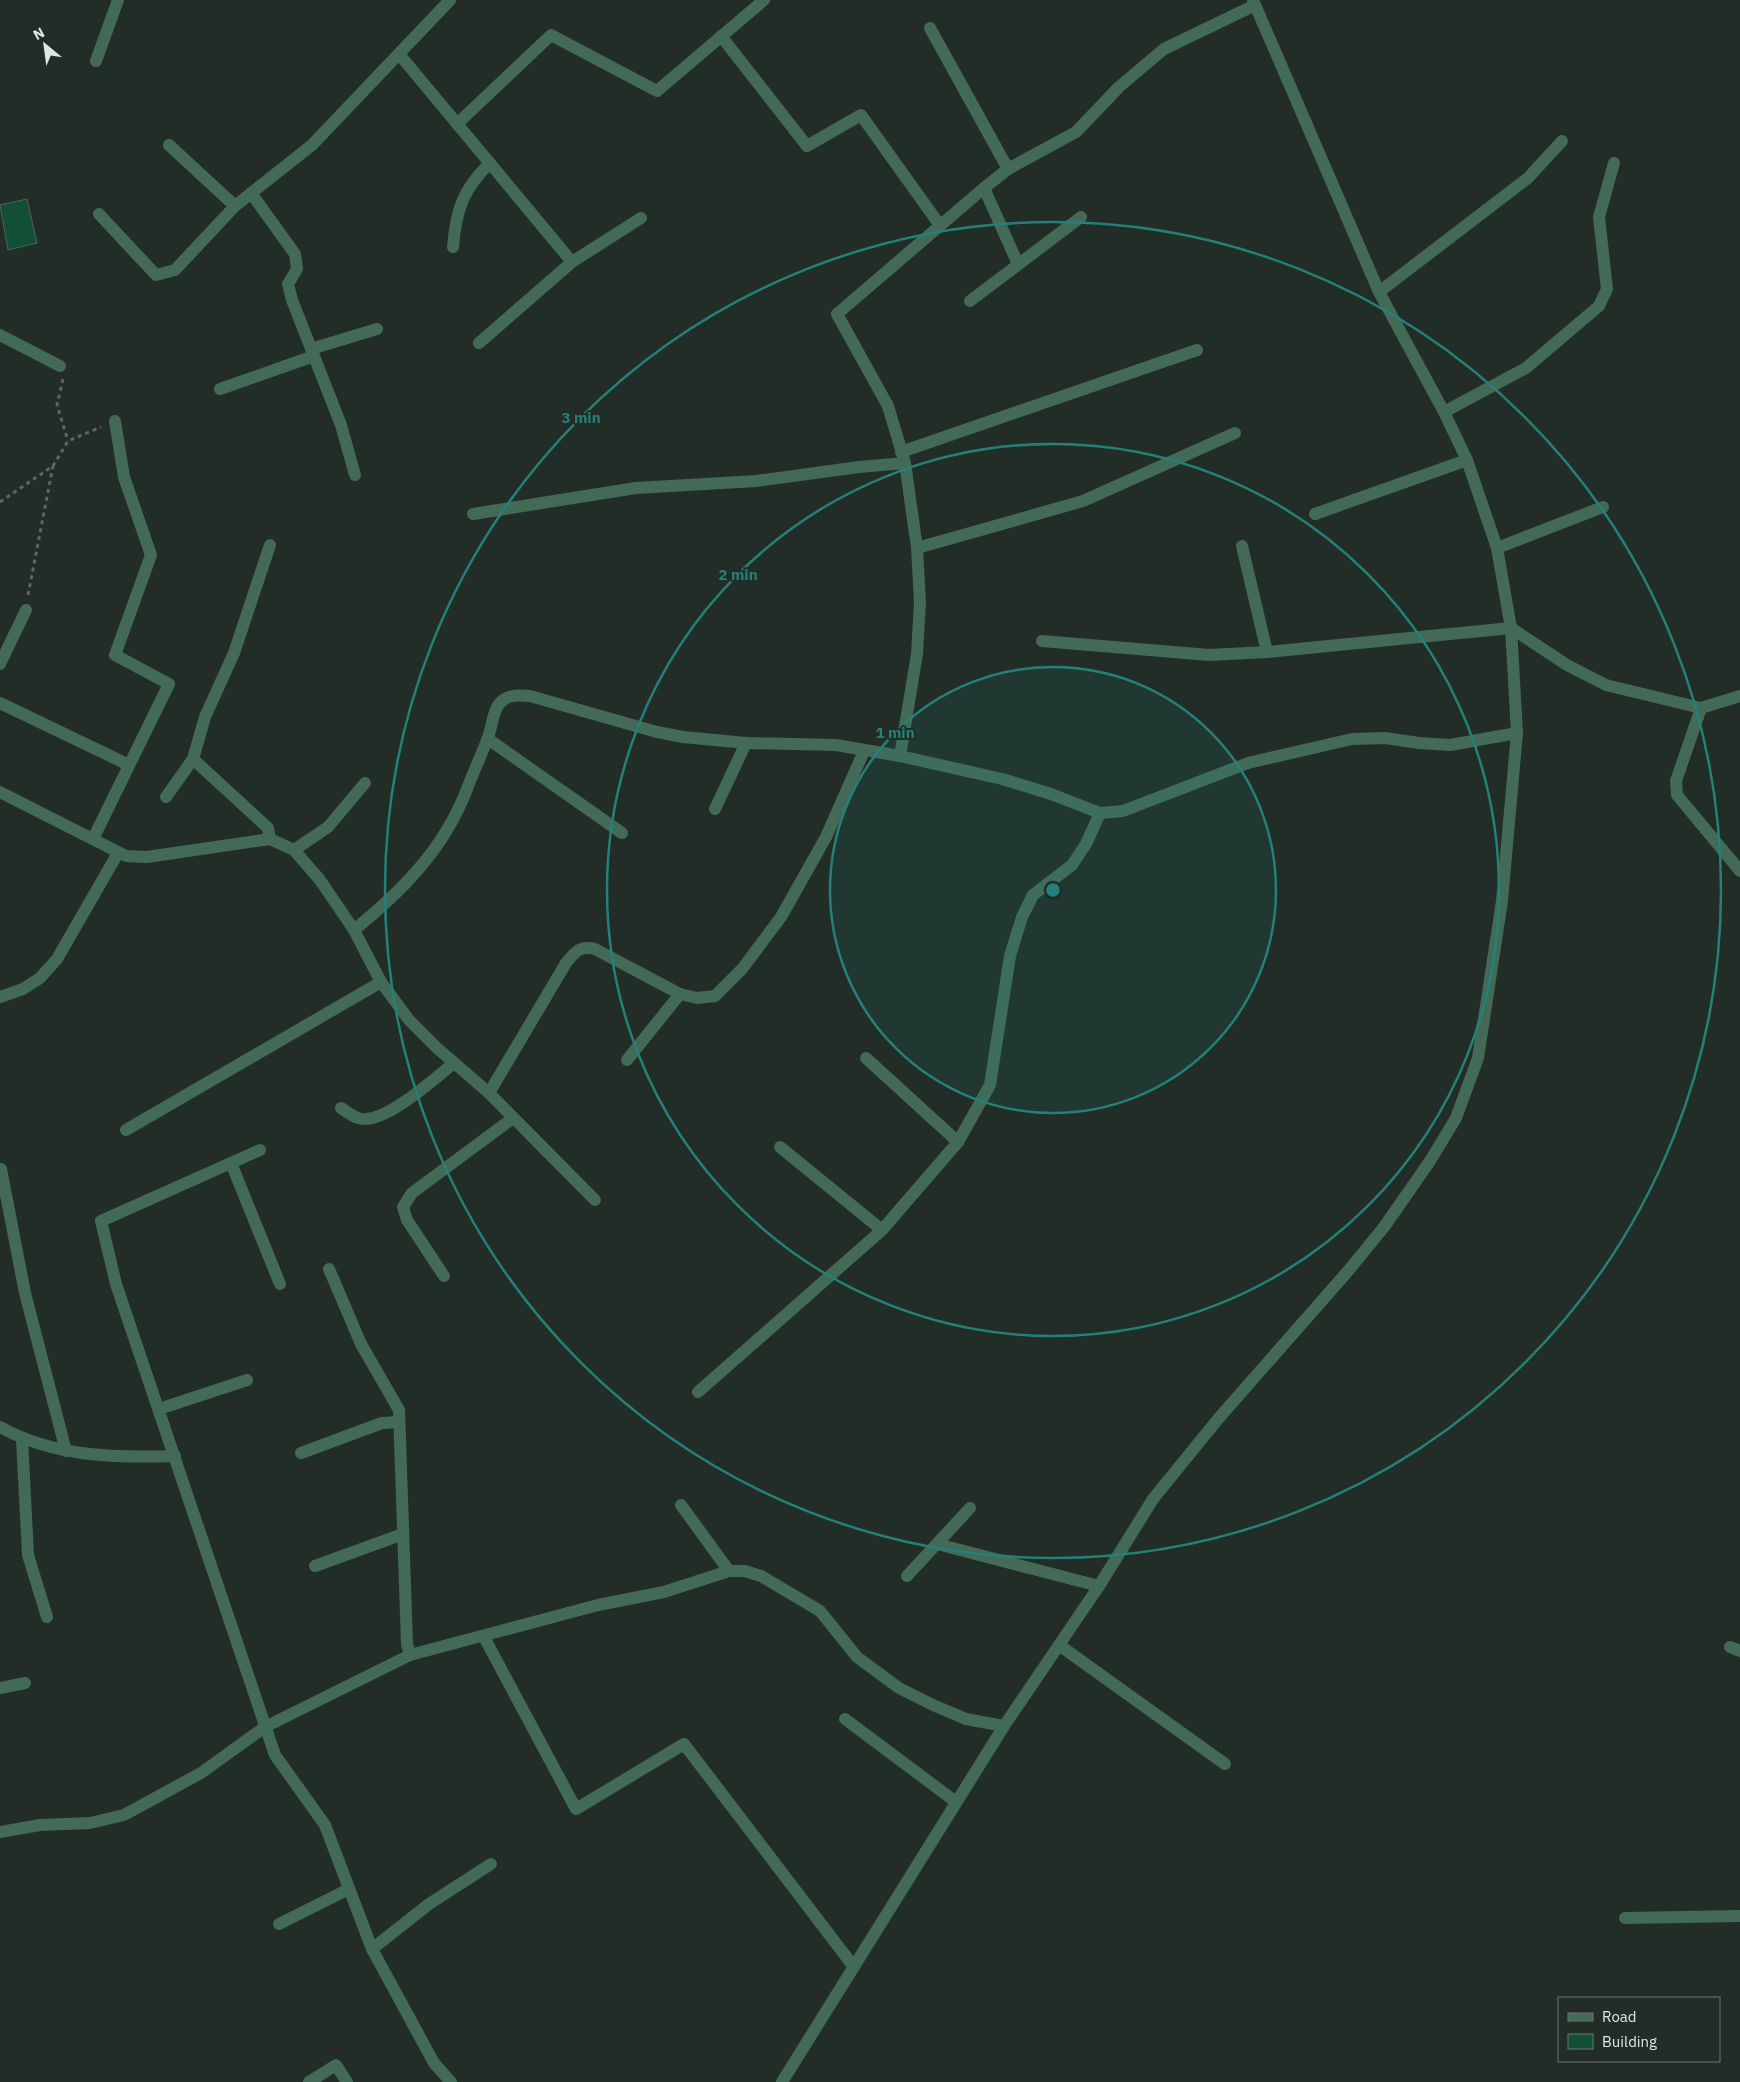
<svg xmlns="http://www.w3.org/2000/svg" width="1740" height="2082" viewBox="0 0 1740 2082" font-family="'IBM Plex Sans',sans-serif">
  <style>
    .building { fill: #124f37; stroke: #54605a }
    .lines { fill: none; stroke-linecap: round; stroke-linejoin: round }
    .path { stroke: #5d6661; stroke-width: 3; stroke-dasharray: 4 4; stroke-linecap: butt }
    .minor { stroke: #426a57; stroke-width: 12 }
    .ring { fill: none; stroke: #24817a; stroke-width: 2.5 }
    .centre { fill: #24817a; stroke: #222d27; stroke-width: 2.5 }
    .ring-label { font-size: 15px; text-anchor: middle; font-weight: bold; fill: #24817a; stroke: #222d27; stroke-width: 4; stroke-linejoin: round; paint-order: stroke }
  </style>
  <rect width="100%" height="100%" fill="#222d27"/>
  <path class="building" d="M27,199L37,243L8,250L0,205Z"/>
  <g class="lines">
    <g class="path">
      <path d="M63,379L57,405L68,441"/>
      <path d="M0,502L53,466L68,441L101,427"/>
      <path d="M28,595L53,466"/>
    </g>
    <g class="minor">
      <path d="M930,28L1008,169"/>
      <path d="M721,36L807,146L861,115L939,224"/>
      <path d="M399,54L572,262"/>
      <path d="M96,61L118,0"/>
      <path d="M457,124L551,35L657,91L764,0"/>
      <path d="M169,145L235,206"/>
      <path d="M984,188L1018,264"/>
      <path d="M251,193L295,254L297,269L288,284L292,300L341,425L355,475"/>
      <path d="M99,214L156,275L175,270L235,206L312,145L450,0"/>
      <path d="M453,247C456,210 463,189 490,163"/>
      <path d="M1379,292L1528,178L1562,141"/>
      <path d="M970,301L1081,217"/>
      <path d="M0,335L60,366"/>
      <path d="M479,343L572,262L641,218"/>
      <path d="M311,349L377,329"/>
      <path d="M220,389L314,356"/>
      <path d="M1444,412L1526,368L1599,306L1607,289L1599,217L1614,163"/>
      <path d="M901,452L1197,350"/>
      <path d="M473,514L636,488L756,481L859,467L905,463"/>
      <path d="M1315,514L1467,460"/>
      <path d="M1242,546L1267,652"/>
      <path d="M917,548L1083,501L1235,433"/>
      <path d="M1497,548L1603,507"/>
      <path d="M1042,641L1209,655L1267,652L1511,628L1567,665L1606,685L1701,708L1740,696"/>
      <path d="M0,664L26,610"/>
      <path d="M0,703L129,765"/>
      <path d="M1701,708L1676,781L1677,795L1740,871"/>
      <path d="M488,739L622,833"/>
      <path d="M900,756L917,654L920,602L917,548L905,463L888,406L837,314L984,188L1008,169L1076,132L1119,87L1164,49L1255,5"/>
      <path d="M193,759L268,828L270,839"/>
      <path d="M0,792L126,856L147,857L270,839L294,850L320,880L354,930L381,982L409,1020L437,1048L489,1093L595,1200"/>
      <path d="M166,797L193,759L205,717L234,653L270,545"/>
      <path d="M715,809L746,743"/>
      <path d="M93,839L169,684L115,655L151,555L124,477L115,421"/>
      <path d="M294,850L328,827L365,783"/>
      <path d="M354,930C403,890 444,849 467,789C473,773 481,756 487,740C492,729 492,713 499,704C507,694 519,695 530,696L657,732L683,737L746,743L836,745L900,756L1002,779L1051,794L1100,813L1123,811L1248,763L1352,739L1385,738L1419,743L1450,745L1517,733"/>
      <path d="M0,997L23,989L40,978L57,959L118,853"/>
      <path d="M866,1058L958,1142"/>
      <path d="M627,1060L680,994"/>
      <path d="M489,1093L566,963C575,952 580,945 595,949L680,994L697,998L715,996L742,969L781,917L826,837L864,751"/>
      <path d="M341,1108C346,1111 352,1116 358,1118C382,1127 435,1078 454,1063"/>
      <path d="M126,1130L381,982"/>
      <path d="M780,1147L882,1230"/>
      <path d="M260,1150L101,1221L116,1284L275,1755L325,1825L372,1949L434,2063L451,2082"/>
      <path d="M231,1163L280,1284"/>
      <path d="M1,1169L25,1293L66,1451"/>
      <path d="M329,1269L361,1344L399,1410L407,1644L410,1655"/>
      <path d="M444,1276L407,1220L403,1207L412,1193L513,1118"/>
      <path d="M698,1392L882,1230L958,1142L990,1085L1010,956L1022,917L1033,895L1072,865L1086,844L1100,813"/>
      <path d="M159,1409L247,1380"/>
      <path d="M0,1427C54,1457 115,1458 175,1456"/>
      <path d="M22,1439L28,1555L47,1617"/>
      <path d="M301,1453L382,1423L399,1422"/>
      <path d="M681,1505L729,1571"/>
      <path d="M937,1544L1099,1586"/>
      <path d="M315,1566L403,1534"/>
      <path d="M907,1576L970,1508"/>
      <path d="M484,1637L576,1809L684,1744L854,1967"/>
      <path d="M1059,1645L1225,1764"/>
      <path d="M1730,1647L1740,1651"/>
      <path d="M0,1688L25,1683"/>
      <path d="M845,1719L956,1802"/>
      <path d="M0,1832L40,1825L90,1823L124,1815L201,1773L265,1727L410,1655L598,1605L664,1592L729,1571H745L761,1576L820,1611L857,1657L899,1688L933,1705L966,1719L1004,1726"/>
      <path d="M1625,1918L1740,1916"/>
      <path d="M279,1924L349,1889"/>
      <path d="M372,1949L429,1904L491,1864"/>
      <path d="M309,2082L336,2065L347,2082"/>
      <path d="M782,2082L1004,1726L1099,1586L1153,1499L1218,1419L1348,1271L1384,1227L1430,1161L1456,1118L1478,1058L1502,901L1517,733L1511,628L1497,548L1467,460L1444,412L1379,292L1253,0"/>
    </g>
  </g>
  <circle cx="1053" cy="890" r="223" fill="#24817a" fill-opacity=".12"/>
  <g class="ring">
    <circle cx="1053" cy="890" r="223"/>
    <circle cx="1053" cy="890" r="446"/>
    <circle cx="1053" cy="890" r="668"/>
  </g>
  <circle cx="1053" cy="890" r="8" class="centre"/>
  <g class="ring-label">
    <text x="581" y="423">3 min</text>
    <text x="738" y="580">2 min</text>
    <text x="895" y="738">1 min</text>
  </g>
  <rect x="1558" y="1997" width="162" height="65" fill="#222d27" stroke="#6e7772"/>
  <rect x="1568" y="2013" width="25" height="8" fill="#426a57" stroke="#6e7772"/>
  <text x="1602" y="2022" font-size="15" fill="#e0e7e3">Road</text>
  <rect x="1568" y="2034" width="25" height="15" fill="#124f37" stroke="#6e7772"/>
  <text x="1602" y="2047" font-size="15" fill="#e0e7e3">Building</text>
  <g transform="translate(45 45) rotate(331)" stroke="#222d27" stroke-width="4" paint-order="stroke">
  <path d="M0-4L9 19L0 12L-9 19Z" fill="#e0e7e3"/>
  <text y="-8" font-size="14" font-weight="bold" text-anchor="middle" fill="#e0e7e3">N</text>
  </g>
</svg>
